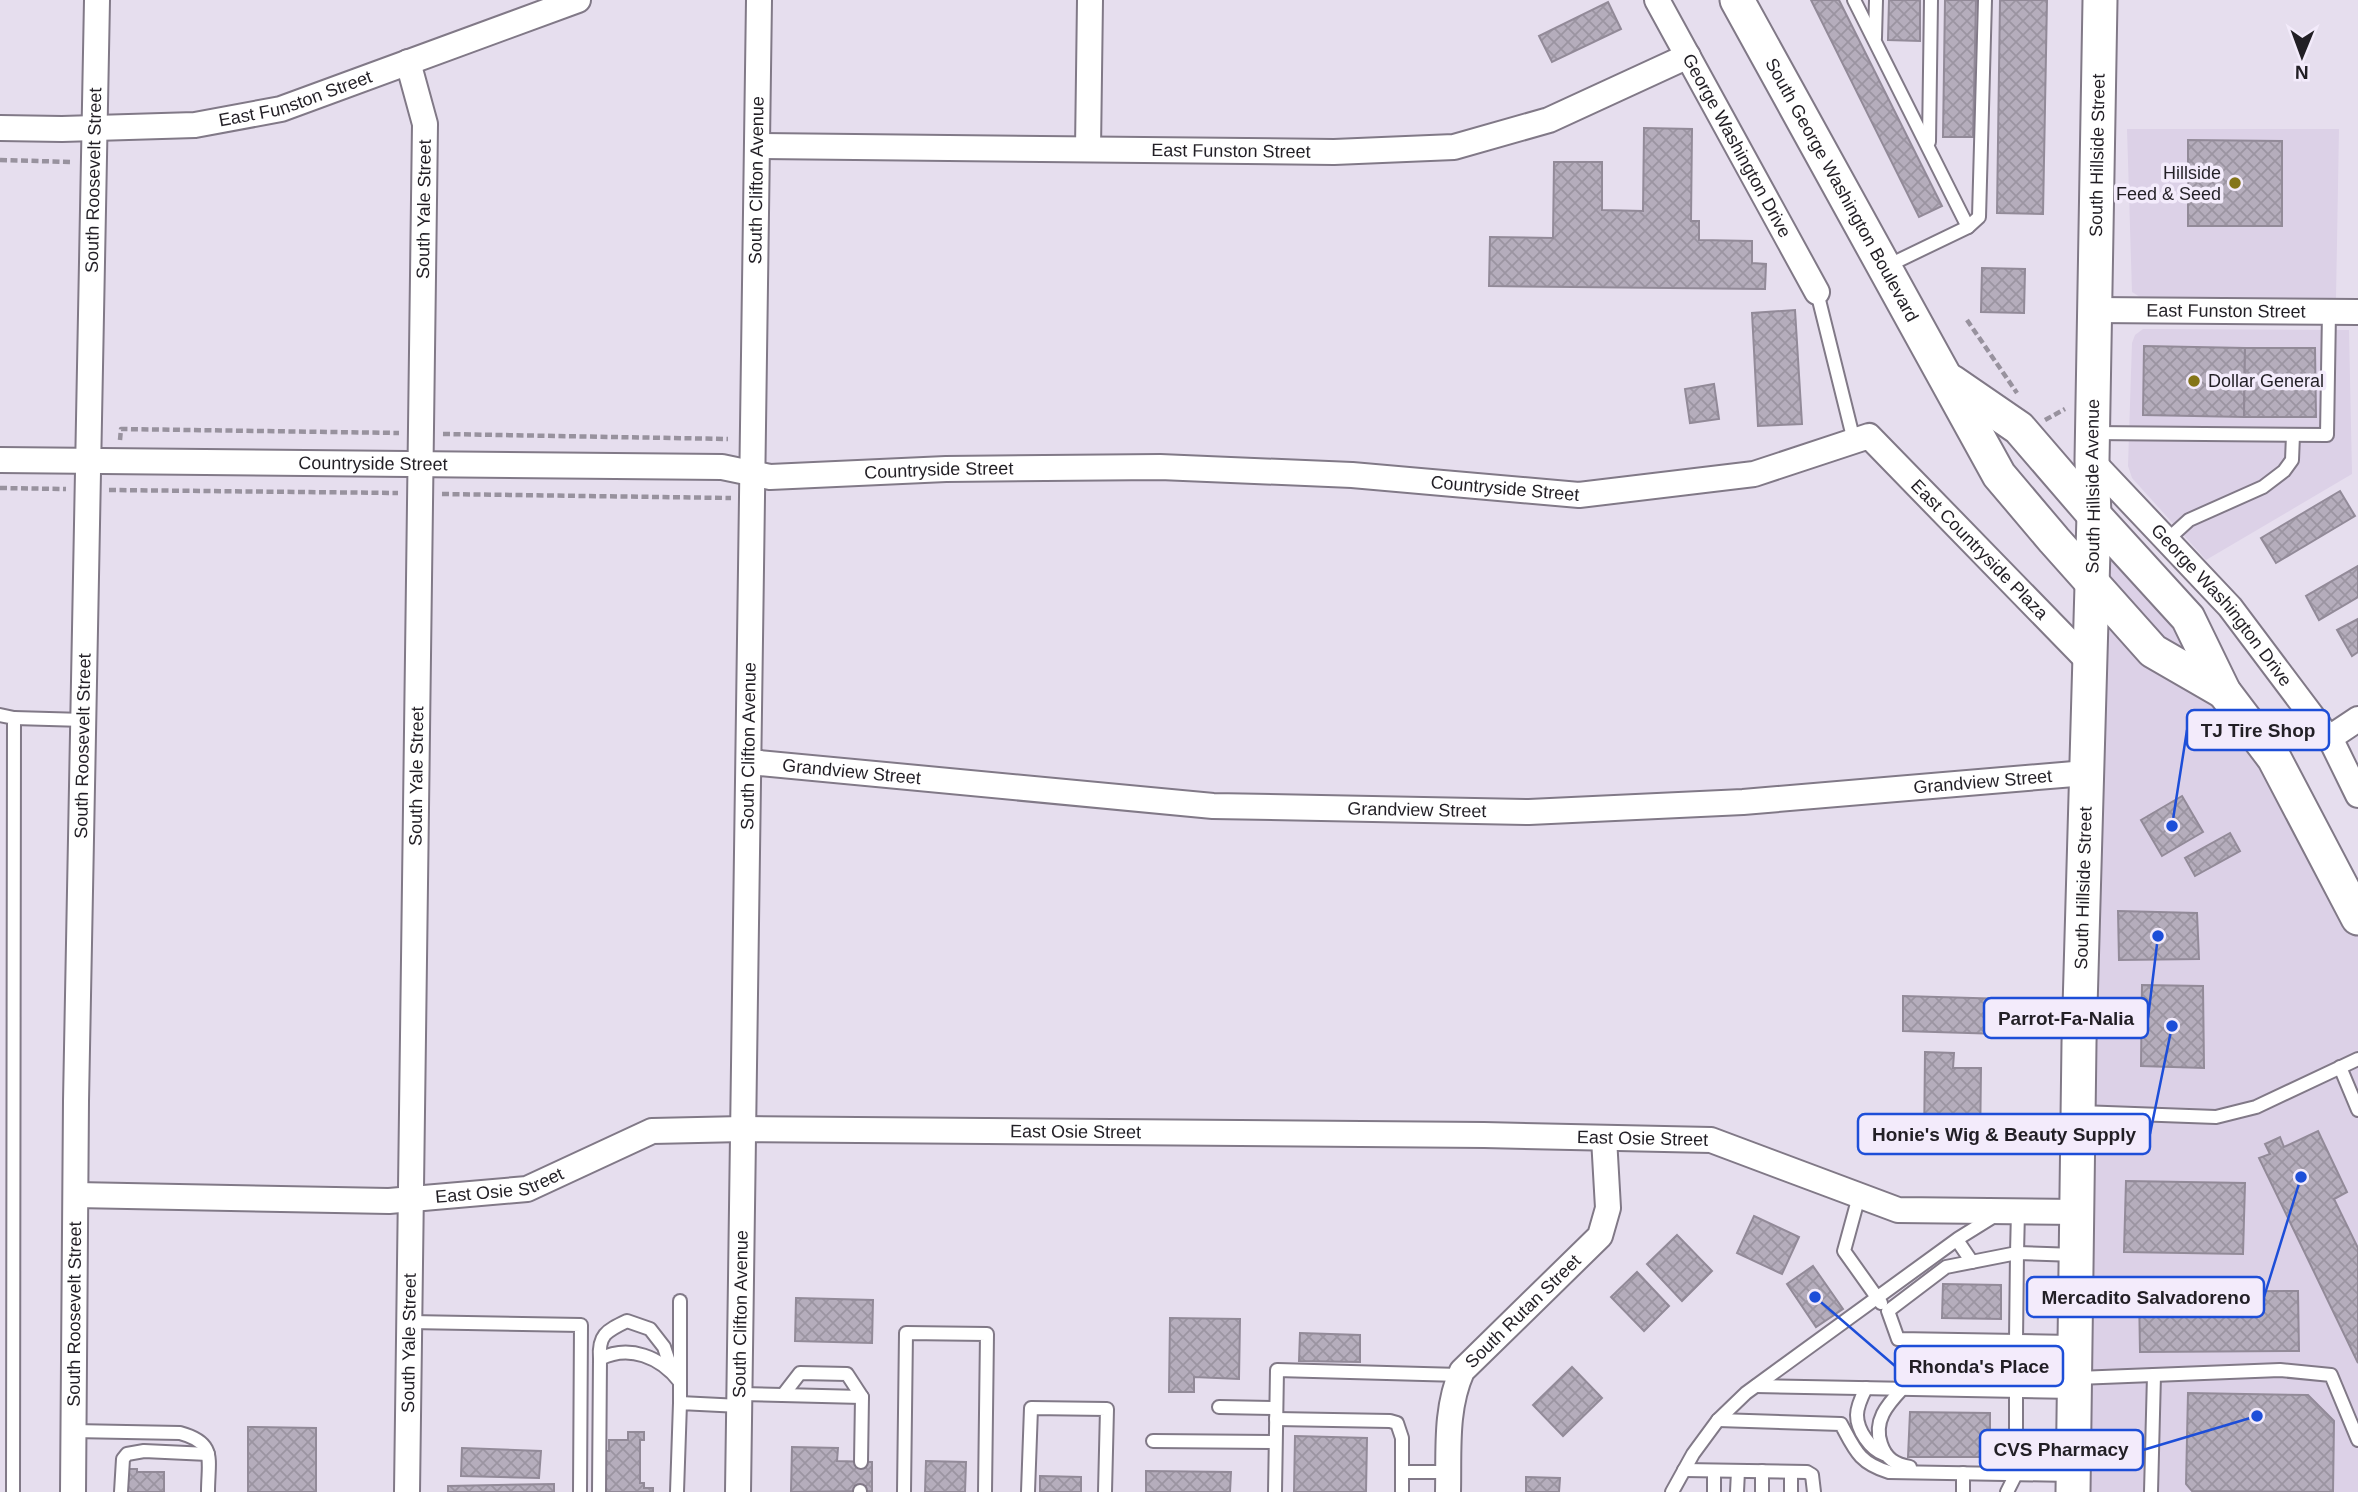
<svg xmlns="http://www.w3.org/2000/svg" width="2358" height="1492" viewBox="0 0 2358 1492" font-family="Helvetica,sans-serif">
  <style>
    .built { fill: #dcd1e7 }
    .building { fill: url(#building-cross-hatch); stroke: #928a98; stroke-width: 2 }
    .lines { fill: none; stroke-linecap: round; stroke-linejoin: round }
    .lane-casing { stroke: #817987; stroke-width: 16 }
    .street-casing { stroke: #817987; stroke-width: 28 }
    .secondary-casing { stroke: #817987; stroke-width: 37 }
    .path { stroke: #98929e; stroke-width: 4.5; stroke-dasharray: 7 3.5; stroke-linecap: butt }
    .lane { stroke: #fff; stroke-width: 12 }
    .street { stroke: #fff; stroke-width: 24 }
    .secondary { stroke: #fff; stroke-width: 33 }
    .poi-dot { fill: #847518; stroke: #f3ebfb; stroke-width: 2.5 }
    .labels { text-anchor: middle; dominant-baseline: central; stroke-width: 7; stroke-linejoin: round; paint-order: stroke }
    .street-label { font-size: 18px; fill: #221f25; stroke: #f3ebfb }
    .poi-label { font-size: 18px; fill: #221f25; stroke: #f3ebfb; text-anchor: end }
    .leader { fill: none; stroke: #1d4ed8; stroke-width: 2.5 }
    .callout-dot { fill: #1d4ed8; stroke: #f3ebfb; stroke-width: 2.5 }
    .callout { fill: #f3ebfb; stroke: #1d4ed8; stroke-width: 2.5 }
    .callout-label { font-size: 19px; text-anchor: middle; font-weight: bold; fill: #221f25 }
  </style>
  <defs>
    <pattern id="building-cross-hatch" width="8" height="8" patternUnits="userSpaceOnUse" patternTransform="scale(1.75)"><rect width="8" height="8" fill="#b5adbc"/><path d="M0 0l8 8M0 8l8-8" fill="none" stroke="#9b94a1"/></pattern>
  </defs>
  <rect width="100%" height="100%" fill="#e6deee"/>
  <g class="built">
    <path d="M2127,129H2339L2336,299L2140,297L2132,292Z"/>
    <path d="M2143,329L2349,330L2352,474L2206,560L2132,478L2128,466L2132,343L2135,335Z"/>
    <path d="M2094,515L2188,618L2358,918V1492H2074Z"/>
  </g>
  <g class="building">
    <path d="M1811,0H1839L1942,206L1919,217Z"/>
    <path d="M1889,0H1920V41L1888,40Z"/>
    <path d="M1945,0H1976L1973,137H1943Z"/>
    <path d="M2000,0H2047L2043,214L1997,213Z"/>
    <path d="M1608,2L1621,29L1552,62L1539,36Z"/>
    <path d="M1644,128L1692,129L1691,221H1699V240L1752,241V263L1766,264L1765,289L1489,286L1490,237L1553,238L1554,162H1602V210L1643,211Z"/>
    <path d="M2188,140L2282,141V226H2188Z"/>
    <path d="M1982,268L2025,269L2024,313L1981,312Z"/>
    <path d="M1795,310L1802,424L1758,426L1752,313Z"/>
    <path d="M2144,346L2245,348L2244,417L2143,415Z"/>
    <path d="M2245,348H2315L2316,417H2244Z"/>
    <path d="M1714,384L1719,419L1690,423L1685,389Z"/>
    <path d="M2340,491L2355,516L2276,563L2261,538Z"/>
    <path d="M2358,566V597L2319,620L2306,596Z"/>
    <path d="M2358,619V652L2352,656L2337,630Z"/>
    <path d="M2182,796L2203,832L2162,856L2141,820Z"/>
    <path d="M2230,833L2240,851L2195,876L2185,858Z"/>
    <path d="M2118,911L2197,913L2199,959L2119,960Z"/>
    <path d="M2142,985L2203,986L2204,1068L2141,1066Z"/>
    <path d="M1903,996L2039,1000L2038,1035L1903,1031Z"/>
    <path d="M1925,1052L1954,1053L1953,1068H1981L1980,1149L1924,1148Z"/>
    <path d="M2318,1131L2347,1192L2334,1199L2358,1248V1363L2259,1158L2270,1154L2265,1144L2280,1137L2284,1147Z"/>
    <path d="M2126,1181L2245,1183L2243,1254L2124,1252Z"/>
    <path d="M1754,1216L1799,1237L1782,1274L1737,1253Z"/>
    <path d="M1677,1235L1712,1271L1682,1301L1647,1264Z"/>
    <path d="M1813,1266L1843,1309L1816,1327L1787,1284Z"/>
    <path d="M1637,1272L1669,1306L1644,1331L1611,1297Z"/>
    <path d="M1943,1284L2001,1285V1319L1942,1318Z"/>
    <path d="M2298,1291L2299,1351L2140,1352L2139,1292Z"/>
    <path d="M796,1298L873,1300L872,1343L795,1341Z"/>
    <path d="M1170,1318L1240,1319L1239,1379L1194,1377V1392H1169Z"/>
    <path d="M1300,1333L1360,1335V1362L1299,1361Z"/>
    <path d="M1572,1367L1602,1398L1563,1436L1533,1405Z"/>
    <path d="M2188,1393L2308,1395L2334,1421L2333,1492L2192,1491L2186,1484Z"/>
    <path d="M1910,1412L1990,1413V1457H1908Z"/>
    <path d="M248,1427L316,1428V1492H248Z"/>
    <path d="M628,1432H644V1440H640V1483H644V1488H653V1492H605V1451H609V1440H628Z"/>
    <path d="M1295,1436L1367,1438L1366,1492H1294Z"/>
    <path d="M792,1447L838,1448L837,1461L872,1462V1491L791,1492Z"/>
    <path d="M462,1448L541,1451L539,1478L461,1476Z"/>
    <path d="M926,1461L966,1462L965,1492H925Z"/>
    <path d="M129,1469H137V1472H164V1492H126Z"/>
    <path d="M1146,1471L1231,1472L1230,1492H1146Z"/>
    <path d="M1040,1476L1081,1477V1492H1040Z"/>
    <path d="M1526,1477L1560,1478L1559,1492H1526Z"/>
    <path d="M554,1484V1492H448V1486Z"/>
  </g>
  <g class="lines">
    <g class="lane-casing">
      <g id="lane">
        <path d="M1854,0L1968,227"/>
        <path d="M1875,38L1876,0"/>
        <path d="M1929,142L1931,0"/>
        <path d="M1885,267L1968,227L1979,217L1985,0"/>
        <path d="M1817,292L1854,441"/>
        <path d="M2093,433L2327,435L2329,312"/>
        <path d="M2167,540L2189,520L2263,487L2284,471L2292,460L2293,435"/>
        <path d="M0,715L14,718L13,1492"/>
        <path d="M14,718L84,720"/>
        <path d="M2340,1067L2358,1110"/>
        <path d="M2080,1112L2216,1117L2256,1107L2358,1059"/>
        <path d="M1859,1196L1844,1251L1881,1303"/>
        <path d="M2018,1211L2017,1253L1946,1267L1888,1311L1898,1339L2072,1342"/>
        <path d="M1957,1240L1972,1262"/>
        <path d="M410,1322L581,1325L580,1492"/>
        <path d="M2016,1341L2017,1253L2076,1255"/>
        <path d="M600,1359C598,1335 606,1331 627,1321L650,1329L664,1347L672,1371"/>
        <path d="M2077,1378L2280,1370L2331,1375L2358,1440"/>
        <path d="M1756,1386L2074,1392"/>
        <path d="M1866,1388C1862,1396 1857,1406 1857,1415C1857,1430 1870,1449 1884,1454"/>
        <path d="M1902,1389C1887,1405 1873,1421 1881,1444C1886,1459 1895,1464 1910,1467"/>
        <path d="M740,1394L862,1397"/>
        <path d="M783,1395L800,1373L847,1374L862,1397L861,1462"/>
        <path d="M680,1403V1301"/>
        <path d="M1219,1407L1276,1408"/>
        <path d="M1276,1419L1390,1421L1397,1423L1402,1438V1472"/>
        <path d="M1718,1420L1841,1424C1855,1450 1859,1463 1889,1472L2071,1475"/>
        <path d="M73,1431L180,1433C217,1443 208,1459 208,1492"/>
        <path d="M1153,1441L1275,1442"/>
        <path d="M1684,1470L1807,1472L1812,1475L1814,1492"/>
        <path d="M1791,1472V1492"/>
        <path d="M1963,1473V1492"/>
        <path d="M121,1492L123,1459L127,1454L144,1451L208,1454"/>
        <path d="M599,1492L600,1359C629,1344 661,1357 680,1382"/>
        <path d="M677,1492L680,1403L740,1406"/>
        <path d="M860,1492V1491"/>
        <path d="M904,1492L906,1333L987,1334L985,1492"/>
        <path d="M1028,1492L1031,1408L1107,1409L1105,1492"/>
        <path d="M1275,1492L1277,1370L1460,1375"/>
        <path d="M1402,1492V1472H1448"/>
        <path d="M1672,1492L1693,1454L1718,1420L1746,1393L1959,1238L1996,1215"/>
        <path d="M1714,1492V1471"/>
        <path d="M1737,1492L1738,1471"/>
        <path d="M1762,1492V1471"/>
        <path d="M2007,1492L2016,1474V1391"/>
        <path d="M2151,1492L2154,1375"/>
      </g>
    </g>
    <g class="street-casing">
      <g id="street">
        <path id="s1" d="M1657,0L1817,292"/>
        <path id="s2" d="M0,128L62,129L195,125L281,109L578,0"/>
        <path id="s3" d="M757,146L1334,152L1454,147L1549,120L1688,56"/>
        <path d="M1088,149L1090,0"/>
        <path id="s4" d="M2095,310L2358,312"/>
        <path id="s5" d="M0,460L722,467L770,477L946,469L1160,467L1352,475L1579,495L1754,474L1869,436L2091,664"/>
        <path id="s6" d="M2092,461L2230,607L2333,744L2358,795"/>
        <path d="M2328,739L2358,719"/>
        <path id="s7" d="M749,762L1213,806L1529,812L1743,802L2086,773"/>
        <path id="s8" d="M76,1195L389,1201L527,1189L652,1131L743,1129L1484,1135L1711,1140L1898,1210L2077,1212"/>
        <path id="s9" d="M73,1492L76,1101L97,0"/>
        <path id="s10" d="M407,1492L425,124L408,62"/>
        <path id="s11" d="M738,1492L759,0"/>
        <path id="s12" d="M1448,1492C1449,1451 1445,1409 1462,1371L1600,1236L1608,1208L1604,1138"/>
      </g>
    </g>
    <g class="secondary-casing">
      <g id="secondary">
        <path id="s13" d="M1737,0L1999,475L2054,540L2153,651L2224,692"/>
        <path d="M1952,382L2019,428L2094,515L2188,618L2224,692L2274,758L2358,918"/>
        <path id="s14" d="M2073,1492L2079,1043L2094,515L2092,461L2100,0"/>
      </g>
    </g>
    <g class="path">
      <path d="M0,160L73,162"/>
      <path d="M1967,320L2017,393"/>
      <path d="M2045,420L2065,409"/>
      <path d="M443,434L728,439"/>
      <path d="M120,440L121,429L399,433"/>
      <path d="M0,488L66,489"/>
      <path d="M109,490L398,493"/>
      <path d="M442,494L731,498"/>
    </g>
    <use href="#lane" class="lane"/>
    <use href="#street" class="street"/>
    <use href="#secondary" class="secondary"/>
  </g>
  <g class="poi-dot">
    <circle cx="2235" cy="183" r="7"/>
    <circle cx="2194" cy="381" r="7"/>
  </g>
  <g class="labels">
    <g class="street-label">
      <text stroke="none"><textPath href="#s2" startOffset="299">East Funston Street</textPath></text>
      <text stroke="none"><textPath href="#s1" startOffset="166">George Washington Drive</textPath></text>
      <text stroke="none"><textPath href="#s3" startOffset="474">East Funston Street</textPath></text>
      <text stroke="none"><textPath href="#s14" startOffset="1337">South Hillside Street</textPath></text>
      <text stroke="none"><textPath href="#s9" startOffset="1312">South Roosevelt Street</textPath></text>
      <text stroke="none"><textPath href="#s11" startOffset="1312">South Clifton Avenue</textPath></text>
      <text stroke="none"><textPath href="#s13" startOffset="217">South George Washington Boulevard</textPath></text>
      <text stroke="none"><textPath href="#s10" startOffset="1283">South Yale Street</textPath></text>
      <text stroke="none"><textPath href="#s4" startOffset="131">East Funston Street</textPath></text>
      <text stroke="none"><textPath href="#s5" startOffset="373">Countryside Street</textPath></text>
      <text stroke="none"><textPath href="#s5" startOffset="940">Countryside Street</textPath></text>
      <text stroke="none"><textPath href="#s14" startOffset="1006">South Hillside Avenue</textPath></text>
      <text stroke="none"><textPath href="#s5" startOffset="1507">Countryside Street</textPath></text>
      <text stroke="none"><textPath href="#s5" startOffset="2037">East Countryside Plaza</textPath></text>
      <text stroke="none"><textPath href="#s6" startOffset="194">George Washington Drive</textPath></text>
      <text stroke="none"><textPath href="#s9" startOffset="746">South Roosevelt Street</textPath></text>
      <text stroke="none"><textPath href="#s11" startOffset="746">South Clifton Avenue</textPath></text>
      <text stroke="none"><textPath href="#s7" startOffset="103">Grandview Street</textPath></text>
      <text stroke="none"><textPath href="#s10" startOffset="716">South Yale Street</textPath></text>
      <text stroke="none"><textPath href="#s7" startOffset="1237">Grandview Street</textPath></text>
      <text stroke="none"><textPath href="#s7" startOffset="670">Grandview Street</textPath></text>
      <text stroke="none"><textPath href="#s14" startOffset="604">South Hillside Street</textPath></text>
      <text stroke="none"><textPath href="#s8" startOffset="1013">East Osie Street</textPath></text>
      <text stroke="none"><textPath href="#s8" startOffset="1580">East Osie Street</textPath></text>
      <text stroke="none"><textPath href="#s8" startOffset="425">East Osie Street</textPath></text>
      <text stroke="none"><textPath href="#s12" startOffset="208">South Rutan Street</textPath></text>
      <text stroke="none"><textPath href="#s9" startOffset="178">South Roosevelt Street</textPath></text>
      <text stroke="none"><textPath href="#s11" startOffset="178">South Clifton Avenue</textPath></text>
      <text stroke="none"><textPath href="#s10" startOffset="149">South Yale Street</textPath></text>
    </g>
    <g class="poi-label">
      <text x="2221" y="173">Hillside<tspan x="2221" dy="21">Feed &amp; Seed</tspan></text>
      <text x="2208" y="381" text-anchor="start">Dollar General</text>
    </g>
  </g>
  <path class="leader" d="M2172 826L2187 730M2158 936L2148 1018M2172 1026L2150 1134M2301 1177L2264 1297M1815 1297L1895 1366M2257 1416L2143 1450"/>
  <g class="callout-dot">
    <circle cx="2172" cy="826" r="7"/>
    <circle cx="2158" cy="936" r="7"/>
    <circle cx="2172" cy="1026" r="7"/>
    <circle cx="2301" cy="1177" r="7"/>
    <circle cx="1815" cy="1297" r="7"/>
    <circle cx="2257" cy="1416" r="7"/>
  </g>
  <g class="callout">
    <rect x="2187" y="710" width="142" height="40" rx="7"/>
    <rect x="1984" y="998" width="164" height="40" rx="7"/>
    <rect x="1858" y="1114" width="292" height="40" rx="7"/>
    <rect x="2027" y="1277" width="237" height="40" rx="7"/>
    <rect x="1895" y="1346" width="168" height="40" rx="7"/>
    <rect x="1980" y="1430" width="163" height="40" rx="7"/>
  </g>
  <g class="callout-label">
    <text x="2258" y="737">TJ Tire Shop</text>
    <text x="2066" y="1025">Parrot-Fa-Nalia</text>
    <text x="2004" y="1141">Honie's Wig &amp; Beauty Supply</text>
    <text x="2146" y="1304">Mercadito Salvadoreno</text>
    <text x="1979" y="1373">Rhonda's Place</text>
    <text x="2061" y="1456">CVS Pharmacy</text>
  </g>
  <g transform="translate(2302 56) rotate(181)" stroke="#f3ebfb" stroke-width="5" paint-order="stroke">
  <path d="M0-5L12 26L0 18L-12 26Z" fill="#221f25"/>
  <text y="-10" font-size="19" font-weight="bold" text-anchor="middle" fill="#221f25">N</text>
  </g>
</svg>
